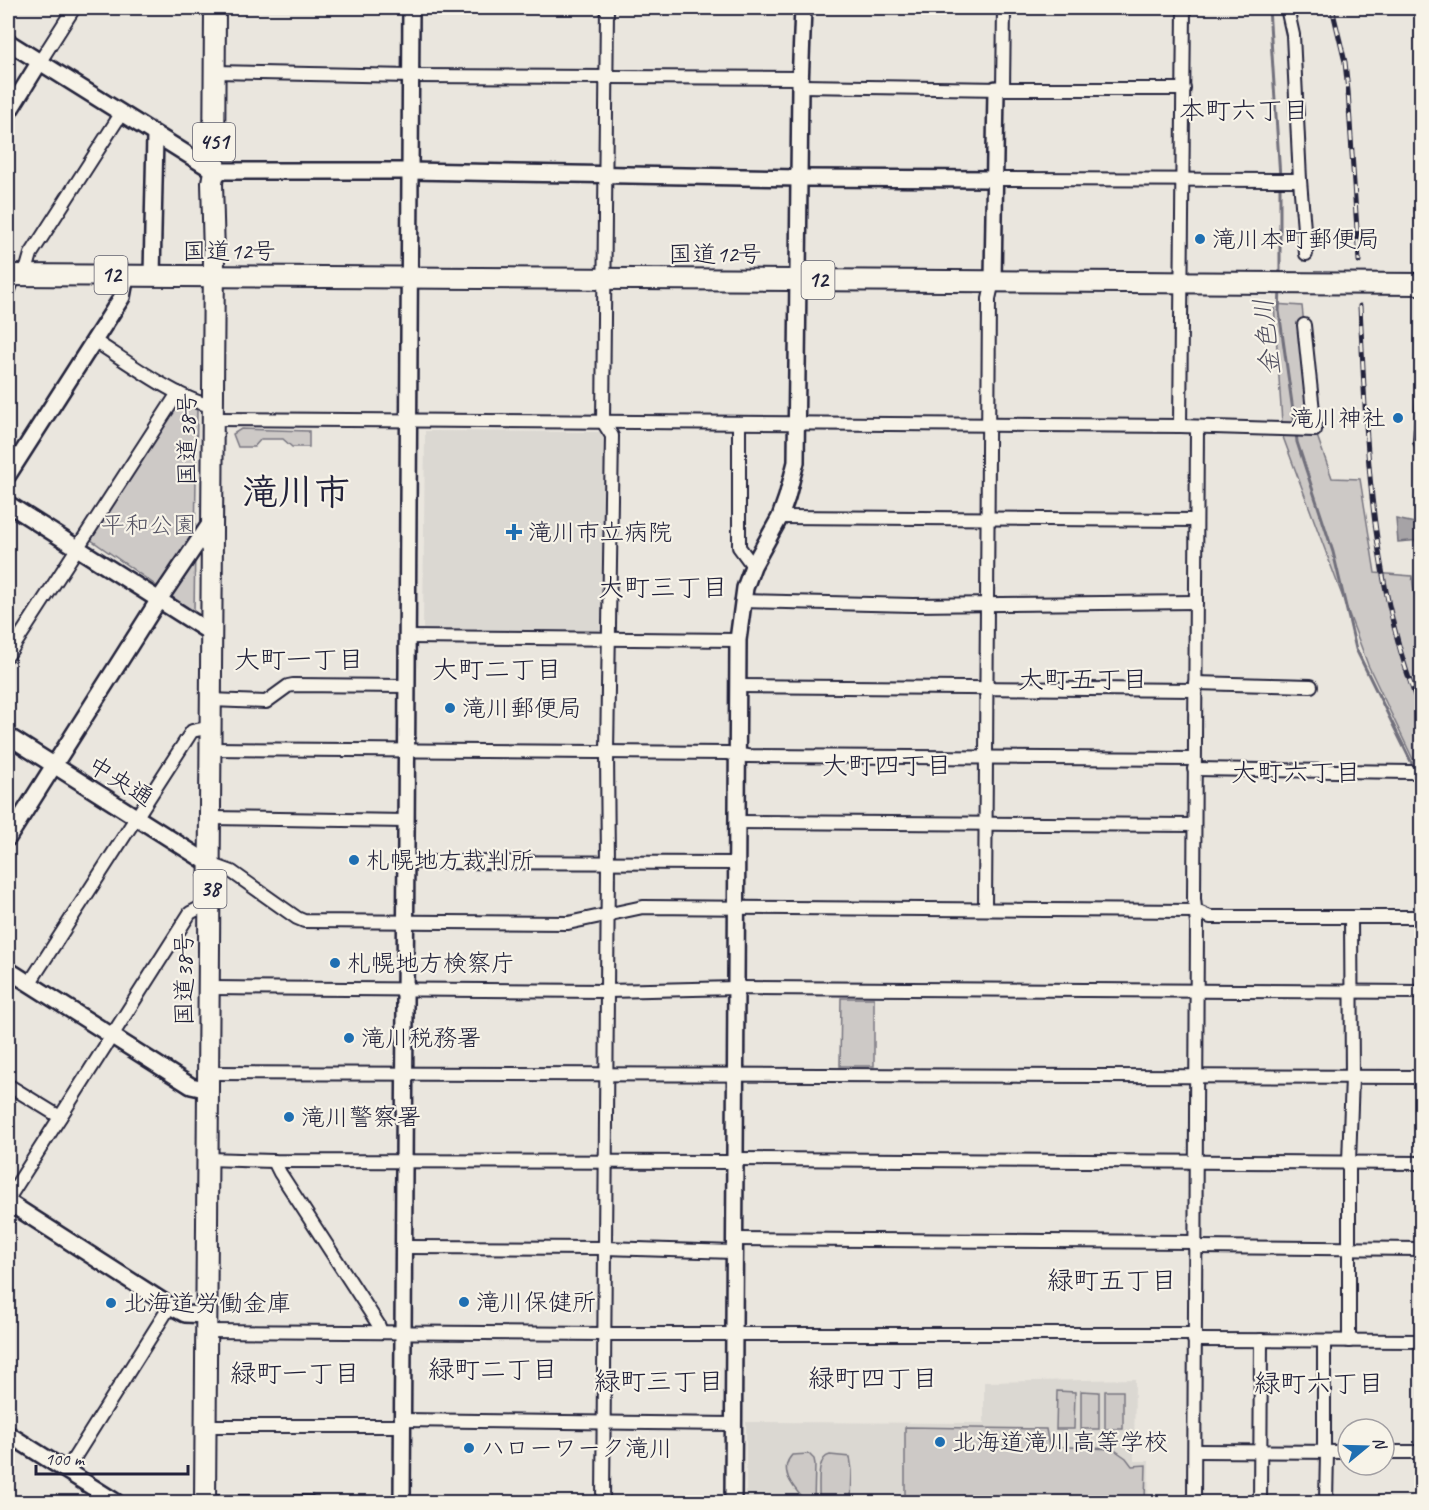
<svg xmlns="http://www.w3.org/2000/svg" width="1429" height="1510" viewBox="0 0 1429 1510" font-family="Caveat,'Klee One',sans-serif">
  <style>
    .built { fill: #dbd8d2 }
    .green { fill: #cdc9c6; stroke: #787680; stroke-width: 1.5 }
    .water { fill: #a6a3a6; stroke: #716f7b; stroke-width: 1.5 }
    .lines { fill: none; stroke-linecap: round; stroke-linejoin: round }
    .stream { stroke: #716f7b; stroke-width: 3 }
    .pedestrian-casing { stroke: #22223b; stroke-width: 14 }
    .minor-casing { stroke: #22223b; stroke-width: 16 }
    .tertiary-casing { stroke: #22223b; stroke-width: 20 }
    .trunk-casing { stroke: #22223b; stroke-width: 24 }
    .pedestrian { stroke: #f7f3e8; stroke-width: 9 }
    .minor { stroke: #f7f3e8; stroke-width: 12 }
    .tertiary { stroke: #f7f3e8; stroke-width: 15 }
    .trunk { stroke: #f7f3e8; stroke-width: 20 }
    .rail-casing { stroke: #22223b; stroke-width: 5 }
    .rail { stroke: #f7f3e8; stroke-width: 3; stroke-dasharray: 9; stroke-linecap: butt }
    .poi-dot { fill: #1f6fb2; stroke: #f7f3e8; stroke-width: 2 }
    .labels { text-anchor: middle; dominant-baseline: central; stroke-width: 4.5; stroke-linejoin: round; paint-order: stroke }
    .shield { fill: #f7f3e8; stroke: #62616f; stroke-width: 1.5 }
    .shield-label { font-size: 22px; font-weight: bold; fill: #22223b }
    .poi-label { font-size: 24px; fill: #22223b; stroke: #f7f3e8; text-anchor: start }
    .street-label { font-size: 24px; fill: #22223b; stroke: #f7f3e8 }
    .park-label { font-size: 24px; fill: #555465; stroke: #f7f3e8 }
    .neighbourhood-label { font-size: 26px; fill: #22223b; stroke: #f7f3e8 }
    .water-label { font-size: 26px; font-style: italic; fill: #504f60; stroke: #f7f3e8 }
    .town-label { font-size: 36px; font-weight: bold; fill: #22223b; stroke: #f7f3e8 }
  </style>
  <rect width="100%" height="100%" fill="#eae6de"/>
  <filter id="ink" filterUnits="userSpaceOnUse"><feTurbulence type="fractalNoise" baseFrequency=".0167" numOctaves="2"/><feDisplacementMap in="SourceGraphic" scale="12" xChannelSelector="R" yChannelSelector="G"/><feConvolveMatrix kernelMatrix="1 2 1 2 8 2 1 2 1" color-interpolation-filters="sRGB"/></filter>
  <g filter="url(#ink)">
    <g class="built">
      <path d="M425,431L601,432L605,436L601,628L598,632L423,630Z"/>
      <path d="M1135,1379L1134,1461H1149L1148,1502H746V1422L984,1423V1382Z"/>
    </g>
    <g class="green">
      <path d="M1274,304L1302,306L1315,430L1332,478L1360,479L1375,573L1412,576L1422,649L1421,776L1368,665L1283,437Z"/>
      <path d="M177,399L197,410L194,612L87,537Z"/>
      <path d="M241,429L309,431V447H292L283,439H261L254,447H238L233,434Z"/>
      <path d="M841,998H874V1066H840Z"/>
      <path d="M1057,1391L1075,1392L1074,1429H1056Z"/>
      <path d="M1081,1391L1099,1392V1429H1081Z"/>
      <rect x="1105" y="1391" width="18" height="38"/>
      <path d="M905,1427L1046,1429L1049,1446L1113,1449L1126,1458L1132,1466L1146,1465L1145,1502H905Z"/>
      <path d="M809,1454L814,1459L815,1464L814,1502H806C795,1489 777,1471 792,1455Z"/>
      <path d="M830,1455L850,1457L852,1470L851,1502H819C820,1488 815,1458 830,1455Z"/>
    </g>
    <path class="water" d="M1396,519L1415,523L1421,522V540L1398,542Z"/>
    <g class="lines">
      <g class="stream">
        <path d="M1269,8L1280,177"/>
        <path d="M1280,276V184"/>
        <path d="M1280,289L1279,311L1295,425"/>
        <path d="M1296,432L1297,442L1333,552L1356,649L1422,784"/>
      </g>
      <g class="pedestrian-casing">
        <path id="pedestrian" d="M1419,442L1422,396"/>
      </g>
      <g class="minor-casing">
        <g id="minor">
          <path d="M39,63L74,8"/>
          <path d="M215,72L411,76L800,78"/>
          <path d="M800,86L1003,89H1184"/>
          <path d="M1003,89L1004,8"/>
          <path d="M995,179L1300,180L1293,35L1287,8"/>
          <path d="M1300,180L1306,254"/>
          <path d="M25,275L31,254L121,114"/>
          <path d="M8,292L15,275"/>
          <path d="M93,340C124,359 179,401 213,406"/>
          <path d="M213,419L1180,426L1315,430L1304,325"/>
          <path d="M739,424V547L753,566"/>
          <path d="M1180,426L1184,8"/>
          <path d="M780,517L1196,520"/>
          <path d="M742,601L913,605L1196,602"/>
          <path d="M407,637L738,640"/>
          <path d="M8,655L178,393"/>
          <path d="M1195,683L1311,686"/>
          <path d="M738,686L1195,690"/>
          <path d="M211,700L266,702L288,686L293,685L407,686"/>
          <path d="M211,749L727,753L747,756L1194,759"/>
          <path d="M1194,769L1411,772"/>
          <path d="M210,818L406,821"/>
          <path d="M737,822L1194,825"/>
          <path d="M406,862L737,863"/>
          <path d="M210,864L232,872L297,918L304,921L568,923L643,907L1196,911L1210,917H1422"/>
          <path d="M985,909L989,299L993,281"/>
          <path d="M29,984L192,731L211,727"/>
          <path d="M210,988L607,991L736,988L1422,992"/>
          <path d="M209,1073L1422,1077"/>
          <path d="M8,1085L60,1117"/>
          <path d="M208,1159L274,1161L735,1162"/>
          <path d="M735,1159L1422,1163"/>
          <path d="M274,1161L280,1173L378,1324L381,1332"/>
          <path d="M8,1199L190,913L209,903"/>
          <path d="M734,1239L1195,1242"/>
          <path d="M404,1247L605,1248L734,1252"/>
          <path d="M1195,1247L1422,1249"/>
          <path d="M207,1331L605,1334H1195"/>
          <path d="M1194,1340L1422,1341"/>
          <path d="M1349,1341V1162L1352,1077L1351,917"/>
          <path d="M403,1420L732,1424"/>
          <path d="M206,1426H403"/>
          <path d="M1195,1451L1348,1452"/>
          <path d="M1324,1452V1341"/>
          <path d="M1384,1452H1422"/>
          <path d="M66,1471L170,1306"/>
          <path d="M205,1502H309"/>
          <path d="M603,1502L608,863L607,752L612,436L603,422L607,8"/>
          <path d="M1194,1502L1197,924L1194,899L1197,427"/>
          <path d="M1260,1502L1261,1340"/>
          <path d="M1326,1502L1327,1452"/>
        </g>
      </g>
      <g class="tertiary-casing">
        <g id="tertiary">
          <path d="M8,42L214,171H410L800,178L995,179"/>
          <path d="M8,113L39,63"/>
          <path d="M152,276L155,136"/>
          <path d="M993,281L996,89"/>
          <path d="M8,475L122,297L126,276"/>
          <path d="M8,504L211,633"/>
          <path d="M8,736L210,864"/>
          <path d="M8,838L158,601L212,521"/>
          <path d="M8,970L191,1086L209,1090"/>
          <path d="M8,1202L170,1306L185,1314L207,1315"/>
          <path d="M8,1434L116,1502"/>
          <path d="M402,1502L411,8"/>
          <path d="M733,1502L738,640L745,588L753,566L780,517L787,497L796,462L800,86L803,8"/>
        </g>
      </g>
      <g class="trunk-casing">
        <g id="trunk">
          <path d="M8,275L1422,284"/>
          <path d="M205,1502L214,254L212,183L214,171L215,8"/>
        </g>
      </g>
      <use href="#pedestrian" class="pedestrian"/>
      <use href="#minor" class="minor"/>
      <use href="#tertiary" class="tertiary"/>
      <use href="#trunk" class="trunk"/>
      <g class="rail-casing">
        <g id="rail">
          <path d="M1332,8L1345,62L1348,91L1359,261"/>
          <path d="M1360,306C1367,446 1369,582 1422,714"/>
        </g>
      </g>
      <use href="#rail" class="rail"/>
    </g>
  </g>
  <g class="poi-dot">
    <circle cx="1200" cy="239" r="6"/>
    <circle cx="1398" cy="418" r="6"/>
    <path d="M511 523h6v6h6v6h-6v6h-6v-6h-6v-6h6z"/>
    <circle cx="450" cy="708" r="6"/>
    <circle cx="354" cy="860" r="6"/>
    <circle cx="335" cy="963" r="6"/>
    <circle cx="349" cy="1038" r="6"/>
    <circle cx="289" cy="1117" r="6"/>
    <circle cx="464" cy="1302" r="6"/>
    <circle cx="111" cy="1303" r="6"/>
    <circle cx="940" cy="1442" r="6"/>
    <circle cx="469" cy="1448" r="6"/>
  </g>
  <g class="labels">
    <g class="shield">
      <rect x="193" y="123" width="42" height="38" rx="4.5"/>
      <rect x="94.5" y="256" width="33" height="38" rx="4.5"/>
      <rect x="801.5" y="261" width="33" height="38" rx="4.5"/>
      <rect x="193.5" y="870" width="33" height="38" rx="4.5"/>
    </g>
    <g class="shield-label">
      <text x="214" y="142">451</text>
      <text x="111" y="275">12</text>
      <text x="818" y="280">12</text>
      <text x="210" y="889">38</text>
    </g>
    <g class="poi-label">
      <text x="1212" y="239">滝川本町郵便局</text>
      <text x="1386" y="418" text-anchor="end">滝川神社</text>
      <text x="528" y="532">滝川市立病院</text>
      <text x="462" y="708">滝川郵便局</text>
      <text x="366" y="860">札幌地方裁判所</text>
      <text x="347" y="963">札幌地方検察庁</text>
      <text x="361" y="1038">滝川税務署</text>
      <text x="301" y="1117">滝川警察署</text>
      <text x="476" y="1302">滝川保健所</text>
      <text x="123" y="1303">北海道労働金庫</text>
      <text x="952" y="1442">北海道滝川高等学校</text>
      <text x="481" y="1448">ハローワーク滝川</text>
    </g>
    <g class="street-label">
      <text x="229" y="251">国道12号</text>
      <text x="715" y="254">国道12号</text>
      <text transform="translate(187 439) rotate(-90)">国道38号</text>
      <text transform="translate(121 781) rotate(32)">中央通</text>
      <text transform="translate(184 979) rotate(-90)">国道38号</text>
    </g>
    <g class="park-label">
      <text x="149" y="525">平和公園</text>
    </g>
    <g class="neighbourhood-label">
      <text x="1244" y="110">本町六丁目</text>
      <text x="663" y="587">大町三丁目</text>
      <text x="299" y="659">大町一丁目</text>
      <text x="497" y="669">大町二丁目</text>
      <text x="1083" y="679">大町五丁目</text>
      <text x="887" y="765">大町四丁目</text>
      <text x="1296" y="772">大町六丁目</text>
      <text x="1112" y="1280">緑町五丁目</text>
      <text x="493" y="1369">緑町二丁目</text>
      <text x="295" y="1373">緑町一丁目</text>
      <text x="873" y="1378">緑町四丁目</text>
      <text x="659" y="1381">緑町三丁目</text>
      <text x="1319" y="1383">緑町六丁目</text>
    </g>
    <g class="water-label">
      <text transform="translate(1267 337) rotate(-96)">金色川</text>
    </g>
    <g class="town-label">
      <text x="296" y="492">滝川市</text>
    </g>
  </g>
  <rect width="1429" height="1510" fill="none" stroke="#f7f3e8" stroke-width="30"/>
  <rect x="15" y="15" width="1399" height="1480" fill="none" stroke="#22223b" stroke-width="2" filter="url(#ink)"/>
  <g transform="translate(1366 1447) rotate(71)"><circle r="28" fill="#f7f3e8" stroke="#a29fa3" stroke-width="1.5"/>
  <path d="M0-4.5L10 22L0 15L-10 22Z" fill="#1f6fb2"/>
  <text y="-9" font-size="16" font-weight="bold" text-anchor="middle" fill="#22223b">N</text>
  </g>
  <path d="M36 1465v9h152v-9" fill="none" stroke="#22223b" stroke-width="3"/>
  <text x="45" y="1465" font-size="18" fill="#22223b" stroke="#f7f3e8" stroke-width="4.5" paint-order="stroke">100 m</text>
</svg>
